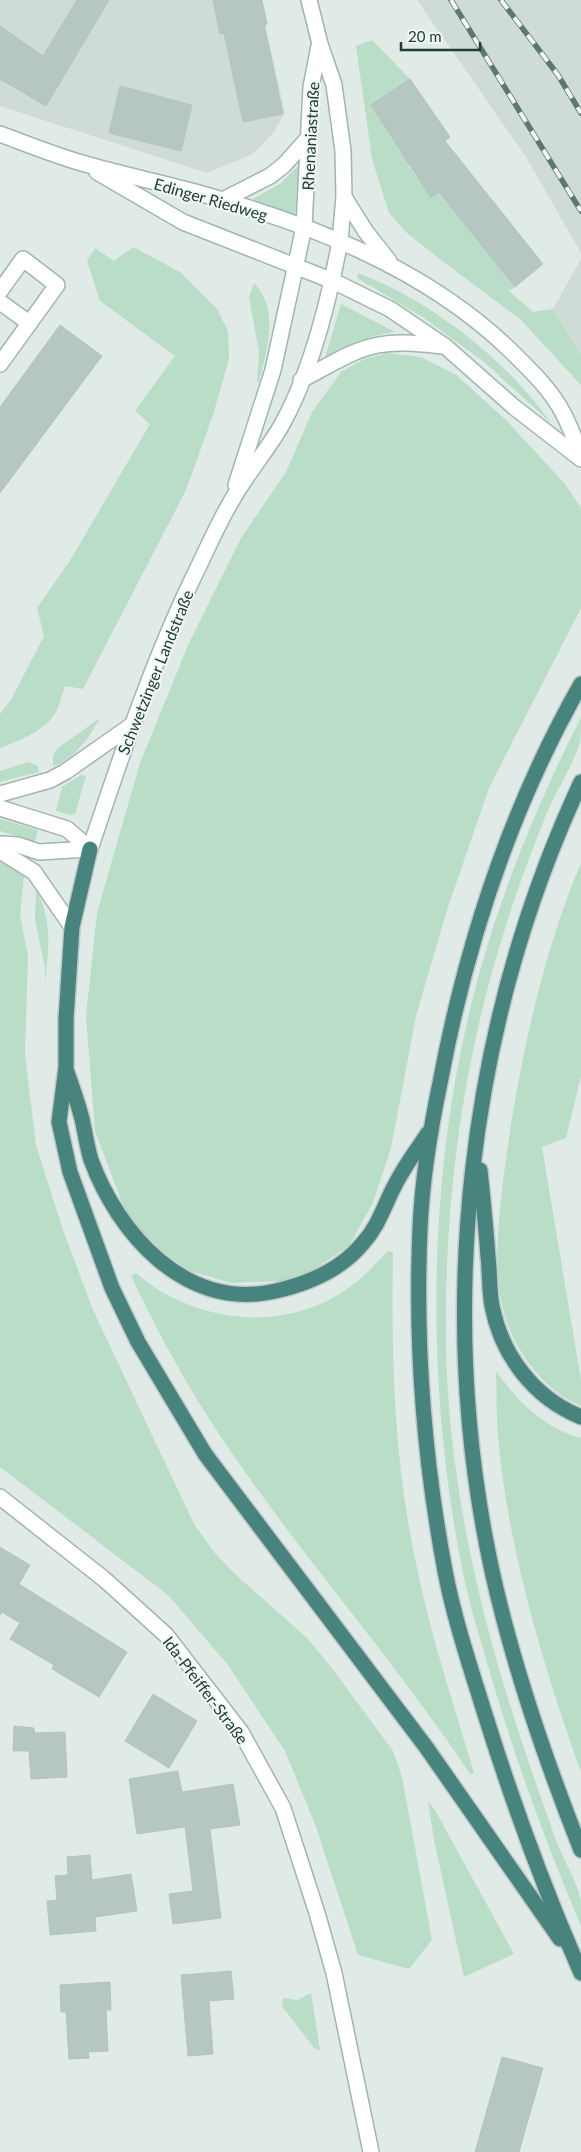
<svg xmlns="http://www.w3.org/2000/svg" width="581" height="2152" viewBox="0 0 581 2152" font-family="Lato,sans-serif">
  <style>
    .built { fill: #cfdbd7 }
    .green { fill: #b9ddc7 }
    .building { fill: #b6c6c1; stroke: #b3c5c0 }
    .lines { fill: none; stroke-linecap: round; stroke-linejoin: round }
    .minor-casing { stroke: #a3b3b0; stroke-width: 18 }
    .tertiary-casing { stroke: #a3b3b0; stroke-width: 18 }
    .secondary-casing { stroke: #9fb7b1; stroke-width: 18 }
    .trunk-casing { stroke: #c1c8c7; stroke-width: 18 }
    .minor { stroke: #fff; stroke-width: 15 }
    .tertiary { stroke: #fff; stroke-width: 15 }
    .secondary { stroke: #fff; stroke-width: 15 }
    .trunk { stroke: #48847e; stroke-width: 15 }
    .rail-casing { stroke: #5b7873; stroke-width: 5.5 }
    .rail { stroke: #f1f8f5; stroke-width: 4; stroke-dasharray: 11; stroke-linecap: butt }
    .labels { text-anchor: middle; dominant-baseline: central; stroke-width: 4; stroke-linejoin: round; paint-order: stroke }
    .street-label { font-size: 16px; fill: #213c38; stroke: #f1f8f5 }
  </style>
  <rect width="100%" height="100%" fill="#e0ebe8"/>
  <g class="built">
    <path d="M0,0H260L285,113L273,133L253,154L207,173L0,106Z"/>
    <path d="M417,0H581V253L526,157Z"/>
    <path d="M581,259V355L553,309Z"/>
  </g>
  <g class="green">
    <path d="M372,40L410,79L411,164L409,166L431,198L439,192L515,287L509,291L533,312L553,309L581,355V385L521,320L437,257L407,233L389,213L372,159L356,46Z"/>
    <path d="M299,165L295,215L253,199L280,184Z"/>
    <path d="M133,247L180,272L217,309L228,331L229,359L213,415L186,490L83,689L65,686C62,694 60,704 56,712C44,732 20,740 0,748V714L12,698L44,636L37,608L71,559L150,424L135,411L175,356L100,301L87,261L95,248L114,261Z"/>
    <path d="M358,273C430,300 507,360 551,423L484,362L424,318L357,278Z"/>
    <path d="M254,283C280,311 267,349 259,382H257L259,352L249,297Z"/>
    <path d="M341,304L395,332C365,336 350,345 324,361Z"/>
    <path d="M387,353L421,357L455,374L506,420L565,484L581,508V608L489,788L447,910L416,1016L391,1148L373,1203L349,1246L311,1271L282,1281L231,1283L187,1270L160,1250L141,1232L124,1208L95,1131L86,1016L97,913L140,763L189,643L241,538L286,472L312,412L341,372L364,359Z"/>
    <path d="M581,717C581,725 581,735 580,742C573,765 558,788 548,810C533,847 519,884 507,922C463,1059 444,1199 446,1343C448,1478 479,1614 522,1742C533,1776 545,1809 557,1843C564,1861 577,1881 581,1901C581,1908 581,1918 581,1926C544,1839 512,1750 486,1659C477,1629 468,1598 462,1568C419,1351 428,1105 504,896C525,835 552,775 581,717Z"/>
    <path d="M100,718C89,737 76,759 53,766V755L58,748Z"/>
    <path d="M29,762L38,766L39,772L0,782V771Z"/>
    <path d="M81,775L86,776L75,814L71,815L56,811L62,787Z"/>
    <path d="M0,819L38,830L35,842L0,831Z"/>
    <path d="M0,861L24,876L20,915L28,956L25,1055L36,1145L63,1230L93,1310L194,1524L214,1552L235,1574L307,1638L331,1667L393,1751L402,1777L432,1940L409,1969L358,1955L315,1824L285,1751L228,1665L168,1595L0,1467Z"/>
    <path d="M581,863V1076L566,1138L542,1147L581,1380V1406C541,1389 511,1346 502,1305C493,1262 499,1217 504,1174C517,1072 541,957 581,863Z"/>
    <path d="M36,890C54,924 48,949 45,985V967L35,920Z"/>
    <path d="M388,1251L393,1252C391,1358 394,1464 417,1568C431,1637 454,1705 474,1773L470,1774C394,1659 300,1555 223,1440C188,1388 158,1333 131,1276L136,1273C196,1325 290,1335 355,1283C367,1274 377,1262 388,1251Z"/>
    <path d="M496,1371C517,1401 544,1428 581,1438V1772C544,1669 507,1545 498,1436C496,1415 497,1393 496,1371Z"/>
    <path d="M428,1801L435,1810L514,1954L464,1977L434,1840Z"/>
    <path d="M311,1993L320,2050L314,2048L282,2006L283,1998L297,2000Z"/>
  </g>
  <g class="building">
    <path d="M77,0H109L46,106L0,79V26L43,56Z"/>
    <path d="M213,0H262L267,24L264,25L283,114L243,122L224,33L220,34Z"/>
    <path d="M410,79L450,137L445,141L543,264L515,287L439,192L431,198L371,105Z"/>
    <path d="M120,86L192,105L181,151L109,133Z"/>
    <path d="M60,325L102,356L0,493V407Z"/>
    <path d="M0,1547L30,1565L19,1584L127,1652L99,1697L52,1669L54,1665L10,1639L20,1623L2,1612L0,1615Z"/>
    <path d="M153,1694L197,1721L169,1768L125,1741Z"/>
    <path d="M14,1726L34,1728L35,1733L65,1732L67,1777L31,1779L29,1751H13Z"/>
    <path d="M178,1771L182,1792L233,1784L240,1825L210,1829L221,1918L173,1924L169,1894L193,1891L185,1827L137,1834L129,1779Z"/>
    <path d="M90,1855L92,1880L131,1874L137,1911L95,1917L96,1931L50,1935L47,1901L57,1900L55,1876L68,1875L67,1857Z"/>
    <path d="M231,1971L234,1999L209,2001L213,2054L188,2056L181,1975Z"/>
    <path d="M110,1982L111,2010H106L108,2051L88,2052L89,2058L69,2059L66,2012H61L60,1985Z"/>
    <path d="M502,2057L543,2068L519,2152H475Z"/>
  </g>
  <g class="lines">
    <g class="minor-casing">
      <g id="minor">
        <path d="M0,291L23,259L57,285L0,364"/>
        <path d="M0,302L29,323"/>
        <path d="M0,794L50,780L65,772L132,725"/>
        <path d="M0,808L67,829L90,849"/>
        <path d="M0,844L18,845L39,852L90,849"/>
        <path d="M0,851L34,872L72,927"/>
        <path d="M0,1497L104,1579L166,1635L241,1732L283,1808L317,1913L334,1973L371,2152"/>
      </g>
    </g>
    <g class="tertiary-casing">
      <g id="tertiary">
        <path d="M309,0L320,44L334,85L343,151L344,197L340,241"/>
        <path d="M304,227L311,87L319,46"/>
      </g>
    </g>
    <g class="secondary-casing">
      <g id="secondary">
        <path d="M0,134C27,144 54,155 82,163C119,174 158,182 195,192C308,223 424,267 510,350C529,369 550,388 563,413C570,426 575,441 581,454"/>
        <path d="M97,172L183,222L333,281L390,309L446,347L514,407L581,459"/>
        <path d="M344,197L366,232L389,261"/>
        <path d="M223,200L270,176L284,165L310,136"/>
        <path d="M301,380C325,368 351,350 378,345C400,341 422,344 444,346"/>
        <path d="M236,485L273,370L304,227"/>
        <path d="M90,849C121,757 151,665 193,578C206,552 217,525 232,500C246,475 265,453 280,428C310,376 329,300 340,241"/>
      </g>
    </g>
    <g class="trunk-casing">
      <g id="trunk">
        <path d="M581,684C511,807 466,944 440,1083C430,1131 422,1180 420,1229C415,1344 424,1459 445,1571C454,1618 469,1663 483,1708C511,1798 543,1887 581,1973"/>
        <path d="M581,782C468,1025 435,1308 492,1571C513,1666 545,1759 581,1850"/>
        <path d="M90,849L72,927L66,1019V1067L59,1122L70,1172L112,1288L138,1342L205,1454L426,1747L560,1939"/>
        <path d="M67,1072C72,1087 78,1103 82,1119C85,1132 87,1147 91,1160C118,1233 184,1309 271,1292C305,1285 340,1271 363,1243C379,1225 383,1208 394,1187C403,1168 417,1150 428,1133"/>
        <path d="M480,1170C483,1199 486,1228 488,1257C490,1273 489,1290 492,1306C502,1356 534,1398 581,1417"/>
      </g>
    </g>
    <use href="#minor" class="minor"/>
    <use href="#tertiary" class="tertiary"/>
    <use href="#secondary" class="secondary"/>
    <use href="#trunk" class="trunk"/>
    <g class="rail-casing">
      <g id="rail">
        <path d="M451,0L581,211"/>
        <path d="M501,0L558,75L581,113"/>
      </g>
    </g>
    <use href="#rail" class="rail"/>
  </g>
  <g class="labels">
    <g class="street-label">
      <text transform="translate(310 136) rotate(-87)">Rhenaniastraße</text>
      <text transform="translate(211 199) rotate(16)">Edinger Riedweg</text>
      <text transform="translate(155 672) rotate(-68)">Schwetzinger Landstraße</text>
      <text transform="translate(206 1690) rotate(53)">Ida-Pfeiffer-Straße</text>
    </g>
  </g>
  <path d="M401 42v8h79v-8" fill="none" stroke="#213c38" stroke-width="2.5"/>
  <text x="408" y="42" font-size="15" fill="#213c38" stroke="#f1f8f5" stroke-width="4" paint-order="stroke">20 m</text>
</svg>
